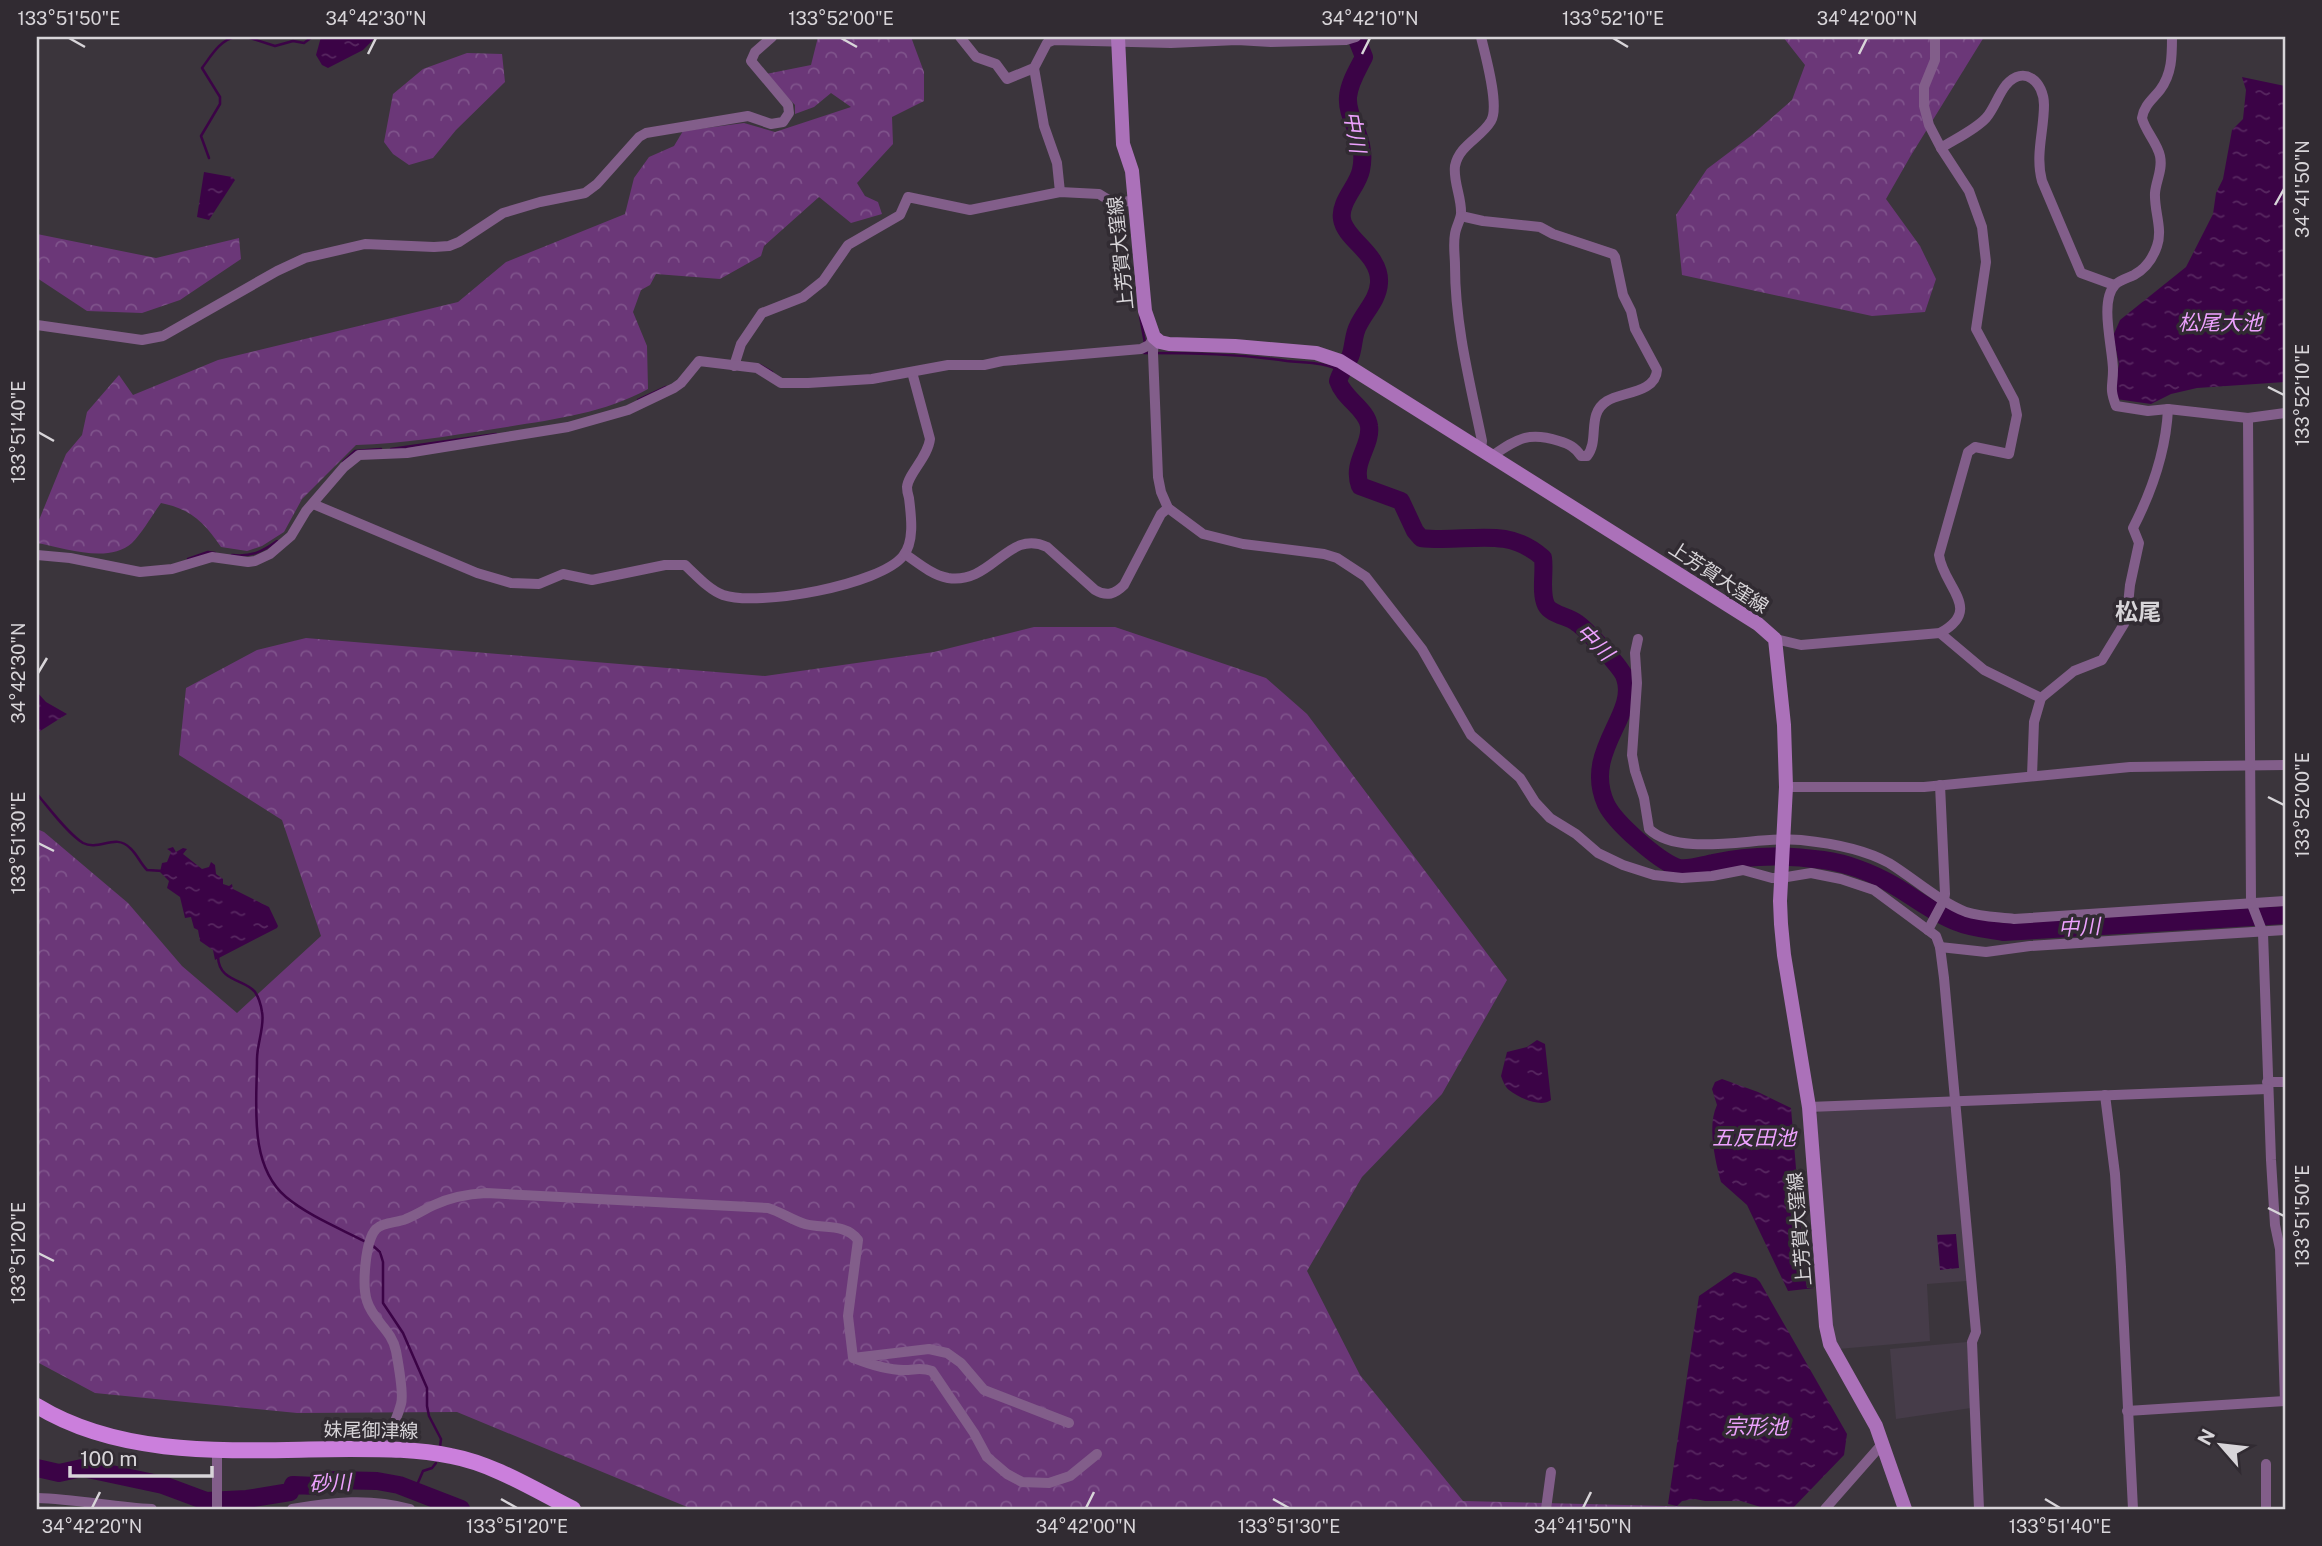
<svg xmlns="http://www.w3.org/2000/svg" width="2322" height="1546" viewBox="0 0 2322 1546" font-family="'Public Sans','Noto Sans JP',sans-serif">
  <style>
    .built { fill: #463c49 }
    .forest { fill: url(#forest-crowns) }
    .water { fill: url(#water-ripples) }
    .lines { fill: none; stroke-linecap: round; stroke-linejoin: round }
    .stream { stroke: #3b0346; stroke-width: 2.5 }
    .river { stroke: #3b0346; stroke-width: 18 }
    .minor { stroke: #825e8a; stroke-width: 10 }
    .secondary { stroke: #ab71b9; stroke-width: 14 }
    .primary { stroke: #cb7fdc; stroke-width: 16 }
    .ticks { fill: none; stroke: #d8d5d9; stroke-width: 2.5 }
    .labels { text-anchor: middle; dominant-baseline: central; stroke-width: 7; stroke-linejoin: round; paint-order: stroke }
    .street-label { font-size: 19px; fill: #d8d5d9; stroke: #312b32 }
    .water-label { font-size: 21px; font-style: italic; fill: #eda1fe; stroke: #312b32 }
    .quarter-label { font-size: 23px; font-weight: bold; fill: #d8d5d9; stroke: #312b32 }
    .neatline { fill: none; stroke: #d8d5d9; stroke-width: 2.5 }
    .ticks-label { font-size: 18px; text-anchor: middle; fill: #d8d5d9 }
  </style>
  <defs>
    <pattern id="forest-crowns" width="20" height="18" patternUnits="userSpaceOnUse" patternTransform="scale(1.75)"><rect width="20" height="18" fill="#6b3778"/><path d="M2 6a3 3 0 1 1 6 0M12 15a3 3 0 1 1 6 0" fill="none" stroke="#7f538b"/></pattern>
    <pattern id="water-ripples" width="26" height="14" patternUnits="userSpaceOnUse" patternTransform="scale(1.75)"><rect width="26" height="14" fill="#3b0346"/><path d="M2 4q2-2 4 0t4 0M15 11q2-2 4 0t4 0" fill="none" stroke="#572760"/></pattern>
  </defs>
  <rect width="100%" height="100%" fill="#3b353c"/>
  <g class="built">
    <path d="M1947,1105L1952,1110L1967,1281L1927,1284L1930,1341L1838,1349L1832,1330L1816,1115L1819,1111Z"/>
    <path d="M1967,1342L1971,1408L1896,1419L1890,1349Z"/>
  </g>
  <g class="forest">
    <path d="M818,37H911L924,72V101L892,117L893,144L857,183L865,196L878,202L882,214L851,223L819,197L764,246L761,256L720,279L656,274L650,285L641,290L633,312L647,346L648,389C601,415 547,420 494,429C448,436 402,444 356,445L302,499L284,532L262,546L247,551L221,547C204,522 191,509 161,503C152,515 143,532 132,543C108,564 65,548 37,543V525L66,454L82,435L87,412L119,375L133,395L218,360L458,302L506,262L625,214L634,178L649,157L674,146L683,131L744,123L775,132L851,107L831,93L814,107L795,114V105L766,74L811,65Z"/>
    <path d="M1783,37H1984L1910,157L1886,199L1920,246L1936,279L1925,312L1872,316L1682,275L1676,215L1707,169L1752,135L1792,100L1805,65Z"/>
    <path d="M467,53L502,54L505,82L456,130L433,158L409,165L393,154L384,142L393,94L423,69Z"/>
    <path d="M37,234L156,258L239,238L241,259L180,300L142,313L87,311L37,278Z"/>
    <path d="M1034,627H1115L1266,678L1307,714L1507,980L1442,1094L1362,1177L1307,1271L1360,1375L1463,1501L1705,1507L1708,1509H692L457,1412L297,1413L95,1393L37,1362V829L44,832L128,903L182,966L237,1013L321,936L282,820L179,755L186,688L257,650L306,638L765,676L934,652Z"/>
  </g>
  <g class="water">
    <path d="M321,37H376L363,50L328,68L322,65L316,55Z"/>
    <path d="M2242,77L2285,86V382L2197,388L2171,394L2151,404L2116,399L2114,389L2119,364L2113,336L2120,320L2186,267L2213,214L2216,193L2223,179L2232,130L2243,119L2246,90Z"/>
    <path d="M204,172L232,177L235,180L209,220L197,217Z"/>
    <path d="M37,692L46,702L67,714L37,733Z"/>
    <path d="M173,847L176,852L183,848L187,849L183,854L202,869L209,867L211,862L215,865L216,874L223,879V884L229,886L232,884L233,889L269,907L278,926L277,928L215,960L213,950L200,941L198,930L194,928L191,917L185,918L180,897L167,888L169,881L160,872L162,863L167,862L171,852L167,849Z"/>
    <path d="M1537,1040L1545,1044L1551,1100C1541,1108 1519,1098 1509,1090C1505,1087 1503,1081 1501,1076L1507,1052L1527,1047Z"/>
    <path d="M1722,1079L1758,1092L1791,1108L1805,1277L1807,1288H1815L1788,1291L1747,1205L1721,1182C1715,1160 1707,1126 1717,1105L1712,1089L1715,1082Z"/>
    <path d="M1956,1234L1959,1268L1940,1270L1937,1235Z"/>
    <path d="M1734,1272L1756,1278L1760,1282L1847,1434L1844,1455L1792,1509H1767L1741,1501H1705L1695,1499L1682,1501L1677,1506L1668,1504L1699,1296Z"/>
  </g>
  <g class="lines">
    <g class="stream">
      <path d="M247,37L275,46L293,41L304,43L312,37"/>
      <path d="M209,158L201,136L220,104V97L202,68C211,56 220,40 235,37"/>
      <path d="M1140,316L1145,343"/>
      <path d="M1144,353C1194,353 1239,354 1287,361C1305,363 1325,362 1341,371"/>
      <path d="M760,365L772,372"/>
      <path d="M638,400L666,387"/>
      <path d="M391,449L496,434"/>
      <path d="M343,462L355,451L381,449"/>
      <path d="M232,555C251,557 262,552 277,541"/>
      <path d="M188,559L208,552L215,553"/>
      <path d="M37,794C49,808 68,834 83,843C99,851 116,833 130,848C137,854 140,863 147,870L163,871"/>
      <path d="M218,957C219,982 245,979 255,992C259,998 261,1005 262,1012C265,1025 257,1044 257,1059C257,1103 248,1165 286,1197C309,1216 339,1228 366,1242"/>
      <path d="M372,1245L380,1252L383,1262V1303L403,1333L427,1388V1406L429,1416L441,1439L440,1447"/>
      <path d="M414,1492L423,1471L432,1468L436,1463"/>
    </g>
    <g class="river">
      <path d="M1356,37L1364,57C1358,69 1349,83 1348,97C1346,120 1368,138 1361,170C1358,186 1339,202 1342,219C1345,240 1381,254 1379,283C1378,300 1365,311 1358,326C1353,335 1354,347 1350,357C1346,365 1341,372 1338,381C1344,399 1367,409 1369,426C1372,446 1351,462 1360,486L1401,501L1415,531L1421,538C1465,544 1506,524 1543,558C1545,572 1540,592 1546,605C1551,615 1569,616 1577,623C1586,629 1623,669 1625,678C1638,715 1582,751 1606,804C1615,823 1657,859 1676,867C1686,871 1702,865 1713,863C1748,855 1788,855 1823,860C1846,863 1873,873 1893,885C1914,897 1933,913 1957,922C1971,928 1988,929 2003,932L2285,915"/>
      <path d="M37,1468L59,1473L82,1468L102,1472L163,1485L206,1501L247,1499L290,1492L293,1485L316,1486L334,1480L377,1481L399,1485L461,1509"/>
    </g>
    <g class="minor">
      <path d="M960,37L976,57L996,64L1007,79L1034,68L1047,43L1054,40L1171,43L1237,40L1271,42L1346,40L1356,37"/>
      <path d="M1481,37C1485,54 1500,106 1491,121C1481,138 1459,145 1455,166C1453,182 1462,198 1461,214C1460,221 1456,227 1455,234C1453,245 1455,256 1455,266C1455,325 1470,383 1482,441L1481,449"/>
      <path d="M2172,37C2172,56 2172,74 2160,90C2153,99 2144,105 2142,118C2145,131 2157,142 2160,156C2163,170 2156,180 2155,193C2154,211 2163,229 2157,246C2153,258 2145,269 2134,275C2128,278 2119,280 2115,285C2099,301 2113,349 2113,370C2113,387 2109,387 2116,406L2148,411L2168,409L2248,418L2285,413"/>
      <path d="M1034,68L1044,126L1057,163L1060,192"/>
      <path d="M1941,148C1955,139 1975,130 1986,118C1994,109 1998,95 2006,85C2024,64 2044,82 2044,105C2044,131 2035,155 2042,181L2081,273L2114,285"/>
      <path d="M1461,216L1483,221L1540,227L1553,234L1613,254L1615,257L1623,295L1631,311L1635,329L1657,370C1656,393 1621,392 1607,401C1586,414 1600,440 1587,456H1581C1575,447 1569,444 1559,441C1528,431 1517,439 1492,456"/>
      <path d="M37,325L142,340L163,336L277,271L305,258L365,244L434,247L449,246L459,242L503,213L540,202L585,193L597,184L639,137L646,133L748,116L771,124L783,122L789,113L788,105L751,61L755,52L772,37"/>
      <path d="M1154,337L1153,353L1158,477L1161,492L1168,508L1203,534L1243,544L1324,554L1337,558L1366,577L1422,649L1471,735L1520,778L1535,802L1550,818L1576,834L1598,853L1623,865L1654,875L1682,878L1712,876L1743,870L1772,878H1781L1811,873L1841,879L1874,890L1936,936L1940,947L1944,978L1976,1332L1972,1342L1979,1509"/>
      <path d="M734,366L741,344L762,313L803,297L823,281L848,245L900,215L908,197L970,210L1060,192L1099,194L1112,202L1134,201"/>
      <path d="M2248,418L2251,902L2263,933L2271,1160L2275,1225L2280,1249L2285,1401"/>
      <path d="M313,504L477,573L511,583L539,584L563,574L592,580L665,565H685C696,575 709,590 723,595C758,607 880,585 903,556C915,542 911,515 909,498C908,495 907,491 907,487C908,474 928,457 930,439L912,372"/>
      <path d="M905,554C918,563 932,575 948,578C992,585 1008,528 1047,547L1095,590C1107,597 1115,594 1124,585L1161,514L1168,508"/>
      <path d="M37,555L70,558L140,572L172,569L212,557L248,562L255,561L270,554L291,536L306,511L344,467L359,455L407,453L568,427L628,410L674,388L681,383L699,361L757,368L781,383H808L872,379L948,365H984L1002,361L1141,349L1149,345L1154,338"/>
      <path d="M1940,633L1984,670L2041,698"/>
      <path d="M1638,639L1635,653L1637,683L1632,755L1635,771L1644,798L1649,829C1681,859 1760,835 1801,840C1830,843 1864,849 1889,863C1915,879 1937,900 1966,912C1981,917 1998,917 2014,919L2285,901"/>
      <path d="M1775,639L1801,645L1940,633C1984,609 1943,587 1939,555L1968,452L1975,447L2009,454L2017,415L2014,400L1976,329L1986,262L1982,227L1969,191L1941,148L1929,125L1924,106V87L1935,60V37"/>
      <path d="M2032,776L2034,722L2041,698L2074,671L2102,660L2124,624L2127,615L2130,585L2139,543L2133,528C2152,491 2166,451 2168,409"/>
      <path d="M1786,787H1924L2130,767L2285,765"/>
      <path d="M1928,930L1944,900L1945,894L1940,785"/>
      <path d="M1940,947L1986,952L2030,946L2285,930"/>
      <path d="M2267,1082H2285"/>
      <path d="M2105,1095L2115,1174L2121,1267L2133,1509"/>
      <path d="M1809,1107L2267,1089"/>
      <path d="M854,1358C869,1364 887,1370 904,1370C915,1370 921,1367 932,1371L974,1433L987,1457L1007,1474L1022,1482L1049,1483L1070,1476L1097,1454"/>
      <path d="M2127,1411L2285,1401"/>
      <path d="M389,1449C390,1426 396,1423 401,1404C404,1394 398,1362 396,1351C392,1330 373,1321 367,1301C362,1286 365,1241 376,1229C383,1222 397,1223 406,1219C416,1215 425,1209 434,1205C451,1197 468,1194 486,1193L768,1208C781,1212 792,1220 805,1224C822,1229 846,1223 858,1240L848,1316L853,1358L929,1349L947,1353L961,1363L984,1390L1069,1423"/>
      <path d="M37,1498C76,1499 113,1507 152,1509"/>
      <path d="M217,1509V1449"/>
      <path d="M292,1509C332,1502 370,1498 410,1509"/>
      <path d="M1546,1509L1551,1472"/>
      <path d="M1825,1509L1883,1443"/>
      <path d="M2266,1509V1464"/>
    </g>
    <path class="secondary" d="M1118,37L1123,144L1132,171L1145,311L1154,337L1160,342L1169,344L1235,346L1316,353L1340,361L1758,624L1775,639L1784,725L1786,787L1780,901L1781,924L1784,955L1809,1107L1826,1326L1830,1344L1876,1426L1905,1509"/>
    <path class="primary" d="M37,1406C129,1462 247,1449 350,1449C384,1449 418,1449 451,1456C494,1464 535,1490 573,1509"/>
  </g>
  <path class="ticks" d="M69,38L85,47M841,38L857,47M1613,38L1628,47M368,54L376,38M1362,54L1370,38M1859,54L1867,38M2275,205L2284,189M2268,387L2284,395M38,432L54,441M38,673L47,658M2268,797L2284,805M38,843L54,851M2268,1208L2284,1216M38,1253L54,1261M501,1499L517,1508M1273,1499L1289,1508M2045,1499L2060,1508M92,1508L100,1492M1086,1508L1094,1492M1583,1508L1591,1492"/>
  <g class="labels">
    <g class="street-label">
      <text transform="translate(1120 253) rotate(-96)">上芳賀大窪線</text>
      <text transform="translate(1719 577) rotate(33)">上芳賀大窪線</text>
      <text transform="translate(1799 1229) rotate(-95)">上芳賀大窪線</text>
      <text transform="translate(371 1430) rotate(1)">妹尾御津線</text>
    </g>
    <g class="water-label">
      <text transform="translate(1355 132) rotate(80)">中川</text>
      <text x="2220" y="322">松尾大池</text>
      <text transform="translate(1595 642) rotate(45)">中川</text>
      <text transform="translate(2079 927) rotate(-3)">中川</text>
      <text x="1754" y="1137">五反田池</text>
      <text x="1756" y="1426">宗形池</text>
      <text transform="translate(330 1483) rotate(-3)">砂川</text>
    </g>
    <g class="quarter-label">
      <text x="2138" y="611">松尾</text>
    </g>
  </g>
  <rect width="2322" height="1546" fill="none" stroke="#312b32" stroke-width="77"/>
  <g transform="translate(2221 1445) rotate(298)" stroke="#312b32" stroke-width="5" paint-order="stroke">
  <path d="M0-5L12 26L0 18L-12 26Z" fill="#d8d5d9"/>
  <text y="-10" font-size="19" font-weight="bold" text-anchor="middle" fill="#d8d5d9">N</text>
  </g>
  <path d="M70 1466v10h142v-10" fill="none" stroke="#d8d5d9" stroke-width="3.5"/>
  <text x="80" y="1466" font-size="21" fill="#d8d5d9" stroke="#312b32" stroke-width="5" paint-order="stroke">100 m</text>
  <rect x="38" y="38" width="2246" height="1470" class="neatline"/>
  <g class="ticks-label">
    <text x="69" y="25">133°51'50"E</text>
    <text x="376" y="25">34°42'30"N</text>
    <text x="841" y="25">133°52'00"E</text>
    <text x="1370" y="25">34°42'10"N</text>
    <text x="1613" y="25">133°52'10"E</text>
    <text x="1867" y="25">34°42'00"N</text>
    <text transform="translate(2303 189) rotate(-90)" y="6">34°41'50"N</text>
    <text transform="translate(2303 395) rotate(-90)" y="6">133°52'10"E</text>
    <text transform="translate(19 432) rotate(-90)" y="6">133°51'40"E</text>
    <text transform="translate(19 673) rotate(-90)" y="6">34°42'30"N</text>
    <text transform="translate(2303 805) rotate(-90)" y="6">133°52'00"E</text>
    <text transform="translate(19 843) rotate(-90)" y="6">133°51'30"E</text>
    <text transform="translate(2303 1216) rotate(-90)" y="6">133°51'50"E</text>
    <text transform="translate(19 1253) rotate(-90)" y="6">133°51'20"E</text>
    <text x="92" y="1533">34°42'20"N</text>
    <text x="517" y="1533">133°51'20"E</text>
    <text x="1086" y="1533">34°42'00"N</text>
    <text x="1289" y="1533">133°51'30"E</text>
    <text x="1583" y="1533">34°41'50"N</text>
    <text x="2060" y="1533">133°51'40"E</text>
  </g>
</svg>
